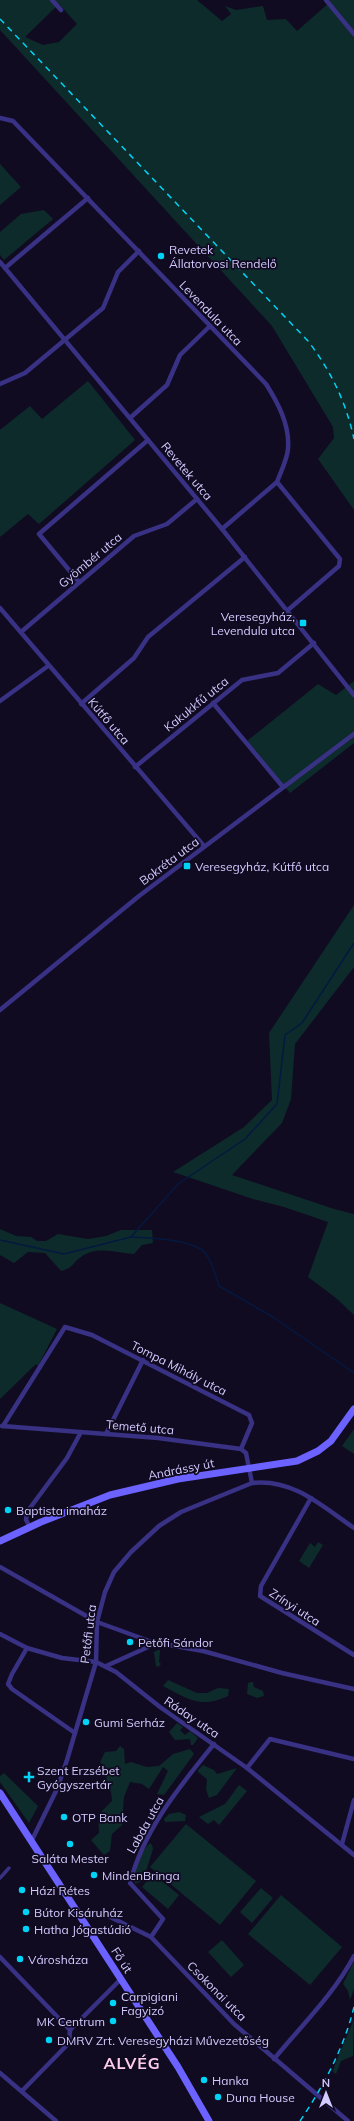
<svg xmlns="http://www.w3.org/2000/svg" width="354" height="2121" viewBox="0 0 354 2121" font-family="Mulish,sans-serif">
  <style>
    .green { fill: #0d2b2b; fill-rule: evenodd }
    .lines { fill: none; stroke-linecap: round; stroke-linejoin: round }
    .stream { stroke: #051840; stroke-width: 1.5 }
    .pedestrian { stroke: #383184; stroke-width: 3.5 }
    .minor { stroke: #383184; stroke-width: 4.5 }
    .secondary { stroke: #6c62ff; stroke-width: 7 }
    .rail { stroke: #00d4f6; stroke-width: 1.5; stroke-dasharray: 6 5; stroke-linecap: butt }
    .poi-dot { fill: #00d4f6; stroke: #100b21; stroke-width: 1.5 }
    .labels { text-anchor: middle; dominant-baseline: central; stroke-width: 3.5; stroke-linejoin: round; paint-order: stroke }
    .poi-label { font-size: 12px; fill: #d3cbff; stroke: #100b21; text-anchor: start }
    .street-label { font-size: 12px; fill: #d3cbff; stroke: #100b21 }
    .district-label { font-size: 16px; font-weight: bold; letter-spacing: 1px; fill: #ffcdeb; stroke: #100b21 }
  </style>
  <rect width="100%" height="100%" fill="#100b21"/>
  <g class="green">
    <path d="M0,0H197L222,21L231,14L225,6L236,10L263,6L267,20L286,19L297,31L330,2L329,0H354V510L318,459L334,438L333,427L272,326L0,30ZM59,4L77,24L59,42L43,45L25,37Z"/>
    <path d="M0,164L21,187L0,205Z"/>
    <path d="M44,210L53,219L4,260L0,255V232L21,214Z"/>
    <path d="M88,381L135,440L39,524L28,514L0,537V430L30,406L42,419Z"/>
    <path d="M354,681V743L290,793L247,741L318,684L336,695Z"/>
    <path d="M354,905V967L295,1044L291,1099L282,1123L232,1175L334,1209L354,1214V1315L336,1298L308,1277L328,1222L284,1207L253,1199L173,1172L244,1127L272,1100L269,1033Z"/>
    <path d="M0,1229L16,1236L31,1237L37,1241H46L58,1234L88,1239L106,1236L121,1230H152L153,1243L142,1245L134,1254C118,1253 96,1245 81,1257C72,1263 74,1268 61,1271L45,1253L28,1252L14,1263L0,1255Z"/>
    <path d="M0,1303L57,1329L38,1366L36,1364L0,1399Z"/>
    <path d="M354,1429V1454L342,1446Z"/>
    <path d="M318,1542L323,1545L309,1568L299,1561L310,1543L315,1547Z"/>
    <path d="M158,1650H160L159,1662L161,1664L158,1667L156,1666L154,1652Z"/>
    <path d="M168,1680L197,1693H207L218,1688L229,1689L228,1696C200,1709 188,1699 163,1686Z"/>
    <path d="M251,1682H253L254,1687L263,1691L264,1696L257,1698L247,1694L248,1683Z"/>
    <path d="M177,1723L183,1727L180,1730L185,1735L190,1731L198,1738L193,1745H191L190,1739L175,1740L169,1732Z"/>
    <path d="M120,1746L124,1749L125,1764L131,1762L147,1767L159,1766L173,1754L190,1749L194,1754L164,1795L157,1794L168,1771L163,1767L149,1789L142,1784L130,1782L124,1797L122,1825L112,1834L110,1851L104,1855L91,1840L99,1833L98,1815L112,1801L111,1792L105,1783C108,1775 107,1769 100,1762L105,1752L116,1751Z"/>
    <path d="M203,1765L214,1770L217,1774L237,1768L217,1795L209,1798L206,1789L207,1779L198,1772V1770Z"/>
    <path d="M4,1773L38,1806L29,1823L0,1782V1776Z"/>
    <path d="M239,1785L247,1791L219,1825L214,1820L208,1824L199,1817L225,1804Z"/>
    <path d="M179,1812L186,1815L185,1821L165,1822L164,1819L169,1814Z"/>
    <path d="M186,1824L256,1881L220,1925L150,1867Z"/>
    <path d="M150,1843L152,1845L153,1849L143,1881L135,1884C133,1872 141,1851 150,1843Z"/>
    <path d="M153,1874L179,1895L168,1909L142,1887Z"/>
    <path d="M261,1888L273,1898L252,1923L240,1912Z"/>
    <path d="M281,1895L342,1947L310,1985L248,1934Z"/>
    <path d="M222,1940L244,1965L231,1977L208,1952Z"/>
    <path d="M354,1961V1989L350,2000L348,1991L343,1984Z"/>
    <path d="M354,2019L353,2056L341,2061L336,2074L333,2072L334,2067Z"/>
  </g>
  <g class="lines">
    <g class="stream">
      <path d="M131,1237C149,1238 183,1239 199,1248C211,1255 215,1274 219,1286L273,1317L354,1373"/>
      <path d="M0,1240L64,1254L131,1237L178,1184L245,1139L277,1104L285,1035L302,1023L354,943"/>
    </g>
    <path class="pedestrian" d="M0,1878L9,1868"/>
    <g class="minor">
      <path d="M52,0L61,10"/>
      <path d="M326,0L354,34"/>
      <path d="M0,118L13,121L266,384C278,403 290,425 288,449C287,460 281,471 277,482L340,559L339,566L288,610"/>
      <path d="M0,262L222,529L354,695"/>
      <path d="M5,268L88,198"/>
      <path d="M0,384L25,373L103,308L118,272L139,251"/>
      <path d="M130,418L167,385L180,355L210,326"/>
      <path d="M222,529L277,482"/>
      <path d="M79,582L39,534L148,440"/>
      <path d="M0,608L204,846"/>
      <path d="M21,632L134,536L167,524L197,499"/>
      <path d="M0,701L48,666"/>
      <path d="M213,703L283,787"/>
      <path d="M81,704L134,658L148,637L245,557"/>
      <path d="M135,767L242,680L278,673L314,643"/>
      <path d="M0,1010L139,896L354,734"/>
      <path d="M2,1426L158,1438L241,1449L246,1453L252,1483"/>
      <path d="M3,1426L65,1327L92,1335L249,1415L252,1423L241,1449"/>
      <path d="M106,1434L143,1360"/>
      <path d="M311,1498L261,1586L260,1596L354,1655"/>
      <path d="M30,1527L26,1520L27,1512L67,1458L81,1432"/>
      <path d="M0,1567L97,1622L152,1642L203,1651L282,1673L354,1689"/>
      <path d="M0,1634L27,1648L62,1658L96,1662L116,1672L160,1707L247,1768L354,1855"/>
      <path d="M27,1648L12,1674L8,1684L12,1689L75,1733"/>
      <path d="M106,1666L157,1643"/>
      <path d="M247,1768L270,1739L354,1759"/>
      <path d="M31,1842L57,1789L67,1760L96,1662L97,1622L105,1592L114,1572L131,1552L159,1526L181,1512L252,1483C293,1478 323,1507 354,1528"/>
      <path d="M342,1844L354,1800"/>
      <path d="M80,1917L104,1914L151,1937L234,2024L348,2121"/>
      <path d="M151,1937L163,1919L130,1883C144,1829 180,1786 214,1744"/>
      <path d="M0,1957L70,2030L69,2043L22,2091"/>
      <path d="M70,2030L121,1979"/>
      <path d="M274,2059C301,2026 334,1994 354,1956"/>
      <path d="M0,2073L56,2121"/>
    </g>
    <g class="secondary">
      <path d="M0,1541L41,1522L110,1495L178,1479L297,1461L318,1451L331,1441L354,1409"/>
      <path d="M0,1793L178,2067L209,2121"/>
    </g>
    <g class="rail">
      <path d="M0,19L308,341C331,371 346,402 354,439"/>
      <path d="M300,2121C323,2087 344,2048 354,2007"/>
    </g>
  </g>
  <g class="poi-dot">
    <circle cx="161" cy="256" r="4"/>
    <rect x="299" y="619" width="8" height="8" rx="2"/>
    <rect x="183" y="862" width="8" height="8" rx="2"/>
    <circle cx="8" cy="1510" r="4"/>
    <circle cx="130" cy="1642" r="4"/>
    <circle cx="86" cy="1722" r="4"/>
    <path d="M27 1771h4v4h4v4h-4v4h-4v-4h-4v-4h4z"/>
    <circle cx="64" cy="1817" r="4"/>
    <circle cx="70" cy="1844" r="4"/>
    <circle cx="94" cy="1875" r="4"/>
    <circle cx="22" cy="1890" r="4"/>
    <circle cx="26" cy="1912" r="4"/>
    <circle cx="26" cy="1929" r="4"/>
    <circle cx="20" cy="1959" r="4"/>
    <circle cx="113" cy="2003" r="4"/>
    <circle cx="113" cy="2021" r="4"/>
    <circle cx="49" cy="2040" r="4"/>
    <circle cx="204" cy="2080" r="4"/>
    <circle cx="218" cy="2097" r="4"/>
  </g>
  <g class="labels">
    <g class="poi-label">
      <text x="169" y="249">Revetek<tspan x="169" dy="14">Állatorvosi Rendelő</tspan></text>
      <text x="295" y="616" text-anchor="end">Veresegyház,<tspan x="295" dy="14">Levendula utca</tspan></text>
      <text x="195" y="866">Veresegyház, Kútfő utca</text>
      <text x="16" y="1510">Baptista imaház</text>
      <text x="138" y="1642">Petőfi Sándor</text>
      <text x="94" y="1722">Gumi Serház</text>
      <text x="37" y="1770">Szent Erzsébet<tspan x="37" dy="14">Gyógyszertár</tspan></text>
      <text x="72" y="1817">OTP Bank</text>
      <text x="70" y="1858" text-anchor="middle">Saláta Mester</text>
      <text x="102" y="1875">MindenBringa</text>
      <text x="30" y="1890">Házi Rétes</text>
      <text x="34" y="1912">Bútor Kisáruház</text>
      <text x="34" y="1929">Hatha Jógastúdió</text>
      <text x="28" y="1959">Városháza</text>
      <text x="121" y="1996">Carpigiani<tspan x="121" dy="14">Fagyizó</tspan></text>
      <text x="105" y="2021" text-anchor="end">MK Centrum</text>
      <text x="57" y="2040">DMRV Zrt. Veresegyházi Művezetőség</text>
      <text x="212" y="2080">Hanka</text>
      <text x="226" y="2097">Duna House</text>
    </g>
    <g class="street-label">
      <text transform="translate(211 313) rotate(46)">Levendula utca</text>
      <text transform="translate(187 471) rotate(50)">Revetek utca</text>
      <text transform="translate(90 560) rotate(-40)">Gyömbér utca</text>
      <text transform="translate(196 704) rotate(-39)">Kakukkfű utca</text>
      <text transform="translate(109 721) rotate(50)">Kútfő utca</text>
      <text transform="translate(169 861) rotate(-37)">Bokréta utca</text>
      <text transform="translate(179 1368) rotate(27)">Tompa Mihály utca</text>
      <text transform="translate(140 1427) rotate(5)">Temető utca</text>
      <text transform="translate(181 1469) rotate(-11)">Andrássy út</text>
      <text transform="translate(295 1607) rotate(33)">Zrínyi utca</text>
      <text transform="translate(88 1634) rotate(-83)">Petőfi utca</text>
      <text transform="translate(192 1717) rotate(34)">Ráday utca</text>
      <text transform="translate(145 1825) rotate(-61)">Labda utca</text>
      <text transform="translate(122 1960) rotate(57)">Fő út</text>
      <text transform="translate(217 1991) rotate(45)">Csokonai utca</text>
    </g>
    <g class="district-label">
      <text x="132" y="2063">ALVÉG</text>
    </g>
  </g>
  <g transform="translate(326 2093)" stroke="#100b21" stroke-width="3" paint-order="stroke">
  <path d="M0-3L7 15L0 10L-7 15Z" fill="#d3cbff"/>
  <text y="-6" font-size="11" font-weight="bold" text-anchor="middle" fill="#d3cbff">N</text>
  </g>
</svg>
